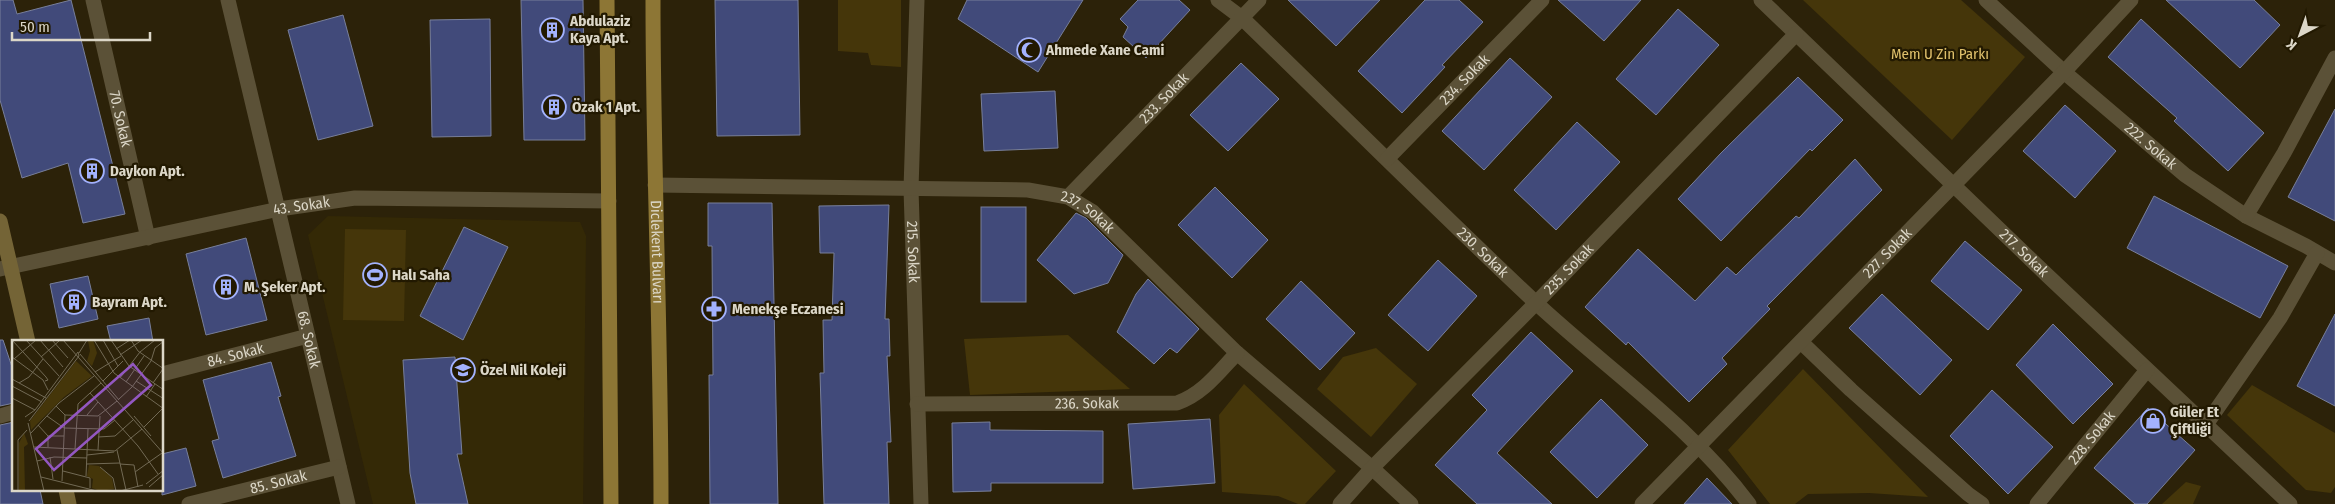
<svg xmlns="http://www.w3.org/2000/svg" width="2335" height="504" viewBox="0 0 2335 504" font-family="'Fira Sans Condensed',sans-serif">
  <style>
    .built { fill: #342906 }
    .green { fill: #45360a }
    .building { fill: #414a7a; stroke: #787f9a }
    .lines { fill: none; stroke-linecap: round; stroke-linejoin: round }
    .street { stroke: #5b5137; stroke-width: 15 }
    .secondary { stroke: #746436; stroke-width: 15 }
    .primary { stroke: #8d7635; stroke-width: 15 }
    .labels { text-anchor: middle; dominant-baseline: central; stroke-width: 4.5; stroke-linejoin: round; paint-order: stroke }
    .poi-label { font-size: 15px; font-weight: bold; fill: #dcd7c8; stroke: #221901; text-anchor: start }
    .park-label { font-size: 15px; fill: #dfc06b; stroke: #221901 }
    .street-label { font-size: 15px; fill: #dcd7c8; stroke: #221901 }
    .inset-road { fill: none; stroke: #726a55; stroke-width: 1 }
    .view { fill: #9357c1; fill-opacity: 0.15; stroke: #9357c1; stroke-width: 2.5 }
    .inset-edge { fill: none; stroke: #dcd7c8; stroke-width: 2.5 }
  </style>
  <rect width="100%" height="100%" fill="#2c2209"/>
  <path class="built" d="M328,216L580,222L586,236L583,504H373L308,235Z"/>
  <g class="green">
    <path d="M838,0H901V67L871,65L868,53L838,51Z"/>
    <path d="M1803,0H1961L2025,57L1952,140Z"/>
    <path d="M345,229L406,230L404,321L343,320Z"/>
    <path d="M1068,335L1130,389L970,395L964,339Z"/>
    <path d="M1376,348L1417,384L1371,437L1317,389L1343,357Z"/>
    <path d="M1803,369L1928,497L1869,493L1808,494L1795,504H1770L1728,450Z"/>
    <path d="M1244,384L1336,471L1305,504H1298L1278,496L1222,492L1219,415Z"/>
    <path d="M2252,385L2335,433V487L2331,493L2306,490L2227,415Z"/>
    <path d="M2186,482L2201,486L2193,504H2162Z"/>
  </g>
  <g class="building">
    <path d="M0,0H13L17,14L71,0L125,214L83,223L68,163L22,178L0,100Z"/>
    <path d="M521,0H583L585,140H524Z"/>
    <path d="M715,0H798L800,135L717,136Z"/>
    <path d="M967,0H1083L1038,72L958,19Z"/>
    <path d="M1138,0H1179L1190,10L1146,58L1123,37L1128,27L1120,19Z"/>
    <path d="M1288,0H1380L1336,46Z"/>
    <path d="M1425,0H1459L1483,22L1442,65L1445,67L1402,113L1358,71Z"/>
    <path d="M1558,0H1641L1604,41Z"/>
    <path d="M2166,0H2254L2280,25L2240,68Z"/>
    <path d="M1678,9L1719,45L1656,115L1616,79Z"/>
    <path d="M343,15L373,126L318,140L288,30Z"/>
    <path d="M490,19L491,136L432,137L430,20Z"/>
    <path d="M2141,19L2264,133L2228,171L2174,121L2177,118L2108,57Z"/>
    <path d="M1510,58L1552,97L1484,170L1442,131Z"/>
    <path d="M1241,63L1279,99L1228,151L1190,115Z"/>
    <path d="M1798,77L1843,120L1812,151L1810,149L1721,241L1678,199L1721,153Z"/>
    <path d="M1055,91L1058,148L984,151L981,94Z"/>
    <path d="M2065,105L2116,151L2075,198L2023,151Z"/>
    <path d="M2335,109V221L2288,197Z"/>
    <path d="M1577,122L1620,162L1556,230L1514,190Z"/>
    <path d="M1855,159L1882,190L1767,306L1770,309L1722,358L1727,364L1689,402L1628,342L1626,345L1585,307L1638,249L1695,301L1727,267L1736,275L1796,216L1799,218Z"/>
    <path d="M1215,187L1268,240L1232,278L1178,225Z"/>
    <path d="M2154,196L2288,266L2260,318L2127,248Z"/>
    <path d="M708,203H772L778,504H710L709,375H713L712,246H708Z"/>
    <path d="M889,205L885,319H889L890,356H887L891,442H887L889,504H824L820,373H824L823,320H832L834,253H820L819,206Z"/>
    <rect x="981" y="207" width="45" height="95"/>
    <path d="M1076,213L1086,218L1123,255L1108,283L1074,294L1037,260Z"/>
    <path d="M464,227L508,247L463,340L420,316Z"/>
    <path d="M246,238L267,320L206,335L186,254Z"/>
    <path d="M1965,241L2022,290L1988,330L1931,281Z"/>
    <path d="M1438,260L1477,296L1428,351L1388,315Z"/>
    <path d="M88,276L98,319L59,328L50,284Z"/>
    <path d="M1148,279L1199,329L1177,353L1170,348L1154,364L1117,332L1136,294Z"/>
    <path d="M1301,281L1355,333L1320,370L1266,319Z"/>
    <path d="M1882,294L1952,360L1920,395L1849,328Z"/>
    <path d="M2335,314V406L2297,386Z"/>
    <path d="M149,318L153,342H111L107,326Z"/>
    <path d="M2053,324L2113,384L2073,424L2016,365Z"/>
    <path d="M1531,332L1573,371L1497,453L1552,504H1477L1435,465L1487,410L1472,395Z"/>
    <path d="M0,340H3L14,373V403L0,406Z"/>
    <path d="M455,357L462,454H457L468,504H416L410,473L403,360Z"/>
    <path d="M271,362L281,396L278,397L296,456L223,478L212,441L219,439L203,380Z"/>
    <path d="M1992,390L2053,447L2008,494L1950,436Z"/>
    <path d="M1601,399L1648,445L1597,498L1550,452Z"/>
    <path d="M2148,408L2195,450L2147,504H2135L2094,468Z"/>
    <path d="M1210,419L1215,483L1133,489L1128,424Z"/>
    <path d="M14,422V490H40L43,504H0V425Z"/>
    <path d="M990,422V430L1103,431V483H991V491L953,492L952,423Z"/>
    <path d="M186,448L196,486L162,495V454Z"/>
    <path d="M1707,478L1732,504H1684Z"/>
  </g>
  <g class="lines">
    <g class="street">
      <path id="s1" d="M93,0L148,238"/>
      <path id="s2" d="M228,0L348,504"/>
      <path id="s3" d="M917,0L911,189L921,504"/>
      <path id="s4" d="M1218,0L1242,18C1339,112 1436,209 1535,302C1607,369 1690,425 1749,504"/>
      <path id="s5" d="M1761,0L2048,276L2290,504"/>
      <path id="s6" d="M1986,0L2064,72L2185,175L2246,216L2306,246L2335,263"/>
      <path id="s7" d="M1387,159L1542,0"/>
      <path id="s8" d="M655,185L1028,190L1068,197L1093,212L1237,353L1372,468L1411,504"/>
      <path id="s9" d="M1068,197L1259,0"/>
      <path d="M2246,216L2284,153L2335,58"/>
      <path id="s10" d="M0,269L279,209L355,198L609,201"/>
      <path d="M1801,342L1851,390L1968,494L1982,504"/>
      <path id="s11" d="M162,374L308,336"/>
      <path id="s12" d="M917,404L1177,403C1203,394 1219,372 1237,353"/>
      <path d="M0,416L14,412"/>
      <path d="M2205,426L2280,318L2317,253"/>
      <path id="s13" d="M189,504L339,467"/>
      <path id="s14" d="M1340,504L1372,468L1536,303L1796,34"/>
      <path id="s15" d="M1642,504L2064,72L2131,0"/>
      <path id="s16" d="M2037,504L2147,370"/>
    </g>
    <g class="secondary">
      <path d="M0,221L28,342"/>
      <path d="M66,490L69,504"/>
    </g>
    <g class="primary">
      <path d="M607,0L611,504"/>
      <path id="s17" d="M653,0C653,168 661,336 661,504"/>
    </g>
  </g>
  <defs>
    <g id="building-ring" transform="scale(1.25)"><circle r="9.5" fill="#221901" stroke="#a3b2fd" stroke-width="1.5"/><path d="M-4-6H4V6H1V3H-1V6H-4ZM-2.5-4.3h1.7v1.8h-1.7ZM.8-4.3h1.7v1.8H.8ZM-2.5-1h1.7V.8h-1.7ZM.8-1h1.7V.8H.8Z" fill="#a3b2fd"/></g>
    <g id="mosque-ring" transform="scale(1.25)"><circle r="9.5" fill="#221901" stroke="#a3b2fd" stroke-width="1.5"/><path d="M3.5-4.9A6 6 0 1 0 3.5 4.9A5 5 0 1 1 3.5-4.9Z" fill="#a3b2fd"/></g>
    <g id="stadium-ring" transform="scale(1.25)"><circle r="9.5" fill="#221901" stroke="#a3b2fd" stroke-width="1.5"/><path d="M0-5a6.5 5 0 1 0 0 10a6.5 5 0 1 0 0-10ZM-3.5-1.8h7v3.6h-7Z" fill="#a3b2fd"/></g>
    <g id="pharmacy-ring" transform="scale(1.25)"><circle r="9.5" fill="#221901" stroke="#a3b2fd" stroke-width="1.5"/><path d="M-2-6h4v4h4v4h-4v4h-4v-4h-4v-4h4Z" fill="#a3b2fd"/></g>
    <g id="school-ring" transform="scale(1.25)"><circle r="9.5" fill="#221901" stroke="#a3b2fd" stroke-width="1.5"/><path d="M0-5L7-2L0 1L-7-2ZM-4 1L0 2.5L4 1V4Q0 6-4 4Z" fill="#a3b2fd"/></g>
    <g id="shop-ring" transform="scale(1.25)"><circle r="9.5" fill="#221901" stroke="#a3b2fd" stroke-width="1.5"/><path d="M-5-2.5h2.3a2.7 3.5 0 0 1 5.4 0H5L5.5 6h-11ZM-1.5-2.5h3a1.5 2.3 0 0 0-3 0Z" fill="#a3b2fd"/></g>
  </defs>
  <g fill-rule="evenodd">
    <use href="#building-ring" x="552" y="30"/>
    <use href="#mosque-ring" x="1029" y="50"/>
    <use href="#building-ring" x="554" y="107"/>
    <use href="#building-ring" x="92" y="171"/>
    <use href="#stadium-ring" x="375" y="275"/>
    <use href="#building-ring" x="226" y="287"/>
    <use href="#building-ring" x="74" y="302"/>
    <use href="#pharmacy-ring" x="714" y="309"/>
    <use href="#school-ring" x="463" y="370"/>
    <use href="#shop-ring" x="2153" y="421"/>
  </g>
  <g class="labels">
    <g class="poi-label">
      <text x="570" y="21">Abdulaziz<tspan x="570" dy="17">Kaya Apt.</tspan></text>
      <text x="1046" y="50">Ahmede Xane Cami</text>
      <text x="572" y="107">Özak 1 Apt.</text>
      <text x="110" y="171">Daykon Apt.</text>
      <text x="392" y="275">Halı Saha</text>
      <text x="244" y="287">M. Şeker Apt.</text>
      <text x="92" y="302">Bayram Apt.</text>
      <text x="732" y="309">Menekşe Eczanesi</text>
      <text x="480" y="370">Özel Nil Koleji</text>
      <text x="2170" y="412">Güler Et<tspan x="2170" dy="17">Çiftliği</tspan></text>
    </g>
    <g class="park-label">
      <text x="1940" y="54">Mem U Zin Parkı</text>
    </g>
    <g class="street-label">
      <text stroke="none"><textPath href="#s7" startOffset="111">234. Sokak</textPath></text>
      <text stroke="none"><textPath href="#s9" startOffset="138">233. Sokak</textPath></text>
      <text stroke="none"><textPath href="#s1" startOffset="122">70. Sokak</textPath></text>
      <text stroke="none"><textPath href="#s6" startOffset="220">222. Sokak</textPath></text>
      <text stroke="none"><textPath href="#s10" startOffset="308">43. Sokak</textPath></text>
      <text stroke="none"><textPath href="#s8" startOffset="438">237. Sokak</textPath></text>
      <text stroke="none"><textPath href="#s17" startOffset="252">Diclekent Bulvarı</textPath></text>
      <text stroke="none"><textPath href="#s3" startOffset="252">215. Sokak</textPath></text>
      <text stroke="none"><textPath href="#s4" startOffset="366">230. Sokak</textPath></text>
      <text stroke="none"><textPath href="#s15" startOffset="351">227. Sokak</textPath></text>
      <text stroke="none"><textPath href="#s5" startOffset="365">217. Sokak</textPath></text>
      <text stroke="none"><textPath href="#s14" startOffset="328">235. Sokak</textPath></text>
      <text stroke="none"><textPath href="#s2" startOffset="349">68. Sokak</textPath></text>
      <text stroke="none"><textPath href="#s11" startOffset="76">84. Sokak</textPath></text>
      <text stroke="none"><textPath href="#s12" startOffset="170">236. Sokak</textPath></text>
      <text stroke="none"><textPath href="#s16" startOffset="86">228. Sokak</textPath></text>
      <text stroke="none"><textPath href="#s13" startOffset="92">85. Sokak</textPath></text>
    </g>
  </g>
  <g transform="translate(12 340)">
    <rect width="151" height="151" fill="#2c2209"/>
    <path d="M81,0L85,13L80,26L75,21L78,11L76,1ZM64,21L80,36L52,57L19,90L18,81ZM12,93L16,104L12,107L13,151H7V103ZM77,125L87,126L100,138L102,149L88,151L80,148L81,139L75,136Z" fill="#45360a"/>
    <path class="inset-road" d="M0,0L34,37L36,40L33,41M14,0L47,36M28,0L51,27M40,0L56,18M51,0L152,114M82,0L102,33L152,69M91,0L106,26M99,0L117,26L152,50M119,0L126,11L152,29M104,9L118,0M128,12L143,0M67,13L75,0M68,14L107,60M108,15L130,0M0,17L31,40L36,50M29,17L47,1M2,19L24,0M83,32L109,16M108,38L128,12M0,39L34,58M91,41L111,21M124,41L152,59M114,42L132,16M7,43L17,37L31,19M141,43L151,29M0,46L30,62M78,53L126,106L146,134M134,57L143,44M0,58L23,70M107,59L120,47L139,21L143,8L152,1M44,66L53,75L86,76L105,61M75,75L86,62M35,76L52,88L92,89L103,80M122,76L139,96M13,77L23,70L66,12L67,16L17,81M16,83L32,151M26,85L36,96V107M132,87L152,67M19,93L47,63L82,36M36,96H52M86,97L103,96L121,80M22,107L103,111L130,89M63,109L66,64L89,43M86,110L88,76M105,110L114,150M75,115L102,112M38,117L41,139M25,121L42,117L75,118M75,124L108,123M108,124L122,125L126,147M88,127L101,138L104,151M51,131L78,138V148M123,132L150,113M74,136L76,89M29,137L85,151M50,141L53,75M134,144L152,130M137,147L152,134M6,151V100L15,90M108,151L131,145"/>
    <path class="view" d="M121,24L139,45L42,130L24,109Z"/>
    <rect width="151" height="151" class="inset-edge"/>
  </g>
  <g transform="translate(2300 35) rotate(221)" stroke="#221901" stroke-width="4" paint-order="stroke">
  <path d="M0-4L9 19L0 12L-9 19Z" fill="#dcd7c8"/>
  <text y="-8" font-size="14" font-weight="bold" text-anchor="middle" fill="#dcd7c8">K</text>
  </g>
  <path d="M12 32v8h138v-8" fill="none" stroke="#dcd7c8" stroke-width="2.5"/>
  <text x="20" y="32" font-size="15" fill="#dcd7c8" stroke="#221901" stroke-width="4" paint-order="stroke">50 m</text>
</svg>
